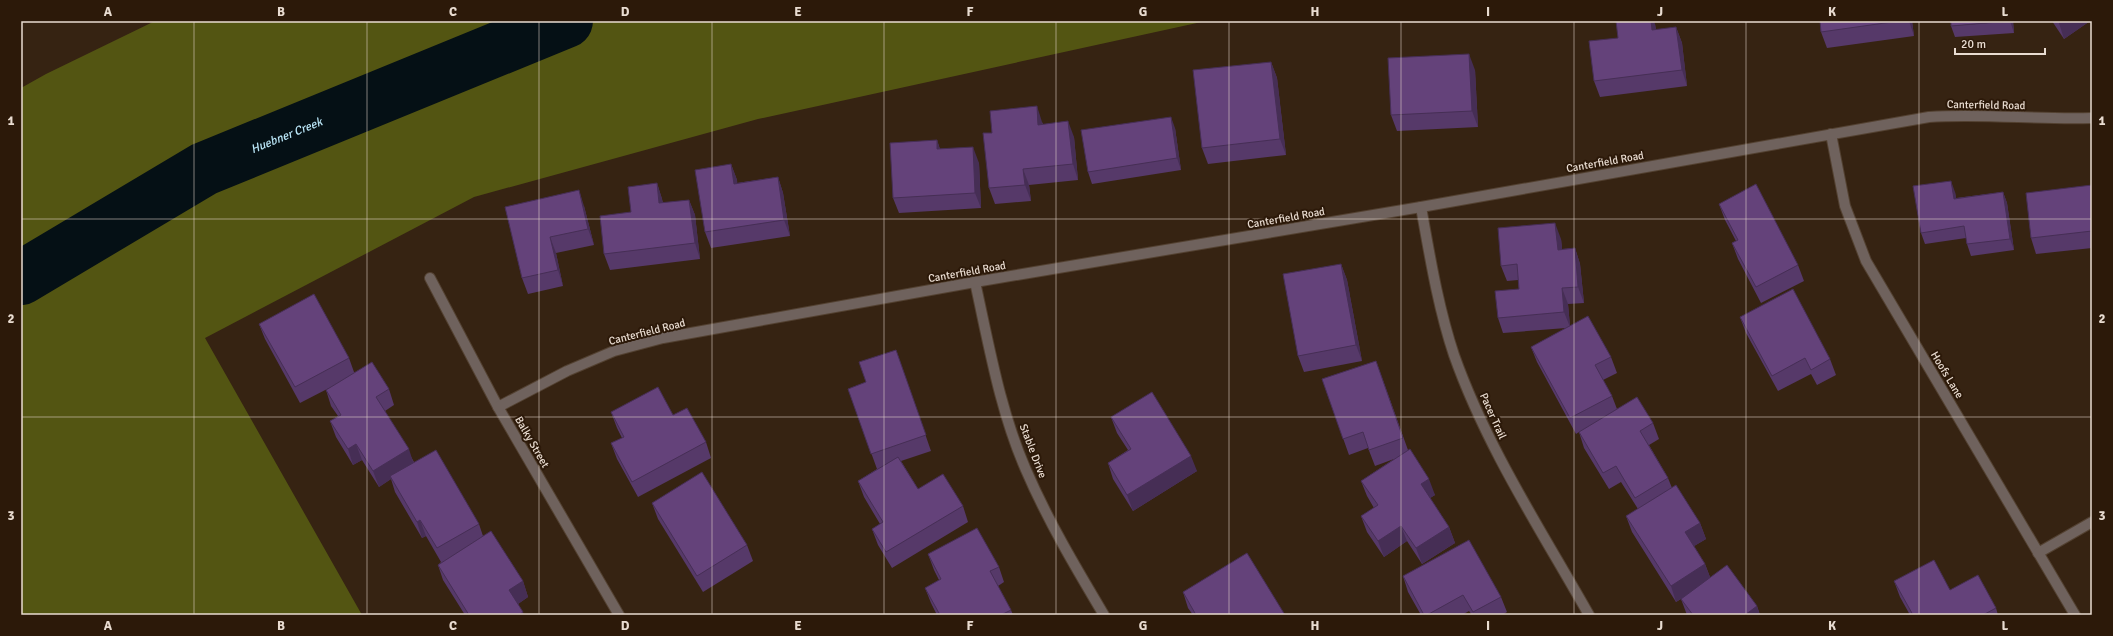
<svg xmlns="http://www.w3.org/2000/svg" width="2113" height="636" viewBox="0 0 2113 636" font-family="Signika,sans-serif">
  <style>
    .green { fill: #535512 }
    .lines { fill: none; stroke-linecap: round; stroke-linejoin: round }
    .river { stroke: #051015; stroke-width: 54 }
    .street-casing { stroke: #534131; stroke-width: 12 }
    .street { stroke: #6f625d; stroke-width: 10 }
    .wall { fill: #563969 }
    .shaded-wall { fill: #462e55 }
    .building { fill: #64427a; stroke: #462e55 }
    .grid { fill: none; stroke: #e9dcd1; stroke-width: 1; stroke-opacity: 0.55 }
    .labels { text-anchor: middle; dominant-baseline: central; stroke-width: 4; stroke-linejoin: round; paint-order: stroke }
    .street-label { font-size: 11px; fill: #e9dcd1; stroke: #2c1909 }
    .water-label { font-size: 12px; font-style: italic; fill: #bae6f7; stroke: #2c1909 }
    .neatline { fill: none; stroke: #e9dcd1; stroke-width: 1.5 }
    .grid-label { font-size: 13px; text-anchor: middle; font-weight: bold; fill: #e9dcd1 }
  </style>
  <rect width="100%" height="100%" fill="#362312"/>
  <path class="green" d="M155,21H1206L758,119L474,197L205,338L362,615H21V88L46,74Z"/>
  <g class="lines">
    <path class="river" id="s1" d="M21,278L204,169L566,21"/>
    <g class="street-casing">
      <g id="street">
        <path d="M1831,134L1845,206L1866,261L2075,615"/>
        <path d="M1421,207C1430,257 1438,307 1454,355C1487,448 1541,530 1589,615"/>
        <path d="M430,278L498,407L619,615"/>
        <path d="M975,282C989,345 1000,411 1026,470C1048,521 1076,568 1104,615"/>
        <path d="M498,407L567,371L614,351L663,338L975,282L1421,207L1929,117C1983,113 2037,120 2092,118"/>
        <path d="M2038,553L2092,522"/>
      </g>
    </g>
    <use href="#street" class="street"/>
  </g>
  <g class="wall">
    <path d="M1820,21H1912L1914,36L1827,48L1821,32Z"/>
    <path d="M2013,21L2014,33L1955,37L1951,26Z"/>
    <path d="M2052,21H2090L2064,39Z"/>
    <path d="M1655,24L1656,30L1676,27L1682,43L1687,86L1600,97L1594,81L1618,38Z"/>
    <path d="M1271,62L1277,78L1286,155L1208,164L1202,148Z"/>
    <path d="M1475,70L1478,127L1397,131L1391,115Z"/>
    <path d="M1042,122L1043,124L1074,137L1078,180L1029,185L1031,201L995,204L989,188L992,133Z"/>
    <path d="M1175,128L1181,170L1092,184L1088,172Z"/>
    <path d="M937,140L940,149L979,163L981,208L899,213L893,198Z"/>
    <path d="M731,164L737,180V183L778,177L783,193L790,236L711,248L705,232Z"/>
    <path d="M657,183L662,199L663,203L689,200L695,215L700,259L610,270L604,254L631,212Z"/>
    <path d="M2092,185V248L2036,254L2031,238Z"/>
    <path d="M1955,192L1956,198L2003,192L2007,203L2014,250L1971,256L1967,244L1966,238L1925,244L1921,233Z"/>
    <path d="M1719,204L1798,265L1804,281L1761,303L1738,259L1732,243L1736,241L1725,220Z"/>
    <path d="M584,206L594,245L556,253L563,286L528,294L522,278L505,207Z"/>
    <path d="M1561,239L1562,249L1575,248L1580,264L1584,303L1568,304L1570,326L1611,357L1617,373L1603,380L1612,396L1617,409L1653,423L1659,439L1649,445L1668,478L1672,488L1700,523L1706,539L1694,546L1705,564L1710,577L1757,606L1760,615H1687L1681,599L1676,602L1632,532L1626,516L1638,509L1621,482L1609,489L1584,448L1579,432L1576,434L1537,362L1531,347L1566,328L1503,333L1498,318L1519,289L1518,280L1507,281L1501,266Z"/>
    <path d="M1341,264L1347,280L1362,361L1304,372L1298,356Z"/>
    <path d="M1740,317L1830,359L1836,375L1817,385L1811,374L1778,391L1746,333Z"/>
    <path d="M259,324L349,358L354,372L389,389L394,405L385,411L414,462L479,524L483,536L523,581L528,597L518,604L524,615H465L443,580L438,565L441,562L426,536L422,538L395,492L391,479L379,487L362,460L353,465L336,437L330,421L338,416L331,406L326,390L331,387L300,403L265,339Z"/>
    <path d="M896,350L931,451L901,461L918,489L963,506L968,522L892,568L878,545L872,529L880,524L864,497L858,481L877,469L848,389L866,382Z"/>
    <path d="M1376,361L1408,450L1435,495L1430,498L1449,527L1455,543L1422,564L1407,541L1384,557L1367,532L1361,516L1374,508L1367,496L1361,481L1394,459L1375,466L1368,448L1349,455L1322,379Z"/>
    <path d="M611,412L673,415L706,442L711,458L638,497L617,459L611,443L622,438L617,428Z"/>
    <path d="M1111,417L1197,471L1133,511L1113,479L1108,463L1128,450L1117,433Z"/>
    <path d="M652,503L747,545L753,561L703,592L658,519Z"/>
    <path d="M928,554L999,567L1004,582L998,586L1011,610L1013,615H937L931,603L925,588L939,580L934,570Z"/>
    <path d="M1403,576L1501,597L1507,612L1502,615H1472L1469,611L1462,615H1421L1408,592Z"/>
    <path d="M1894,581L1950,590L1996,608L1998,615H1910L1900,597Z"/>
    <path d="M1183,592L1285,615H1193L1188,608Z"/>
  </g>
  <g class="shaded-wall">
    <path d="M1651,21H1654L1655,24L1658,46L1652,30Z"/>
    <path d="M1909,21H1912L1914,36Z"/>
    <path d="M2010,21H2013L2014,33Z"/>
    <path d="M2061,21H2090L2064,39L2059,23Z"/>
    <path d="M1676,27L1682,43L1687,86L1682,70Z"/>
    <path d="M1469,54L1475,70L1478,127L1472,111Z"/>
    <path d="M1271,62L1277,78L1286,155L1280,139Z"/>
    <path d="M1037,106L1042,122L1044,140L1038,125Z"/>
    <path d="M1171,117L1175,128L1181,170L1177,158Z"/>
    <path d="M1068,121L1074,137L1078,180L1073,164Z"/>
    <path d="M937,140L942,156L937,149Z"/>
    <path d="M973,147L979,163L981,208L975,193Z"/>
    <path d="M731,164L737,180L740,199L734,184Z"/>
    <path d="M1023,169L1029,185L1031,201L1025,185Z"/>
    <path d="M778,177L783,193L790,236L784,220Z"/>
    <path d="M1951,181L1955,192L1958,210L1954,199Z"/>
    <path d="M657,183L662,199L665,219L659,203Z"/>
    <path d="M579,190L584,206L594,245L588,229Z"/>
    <path d="M2003,192L2007,203L2014,250L2010,239Z"/>
    <path d="M689,200L695,215L700,259L695,243Z"/>
    <path d="M1555,223L1561,239L1564,265L1558,250Z"/>
    <path d="M550,237L556,253L563,286L558,270Z"/>
    <path d="M1575,248L1580,264L1584,303L1578,287Z"/>
    <path d="M1341,264L1347,280L1362,361L1356,345Z"/>
    <path d="M1562,288L1568,304L1570,327L1564,312Z"/>
    <path d="M356,444L362,460L353,465L348,449Z"/>
    <path d="M409,449L414,465L390,476L391,479L379,487L373,471Z"/>
    <path d="M1191,456L1197,471L1133,511L1127,495Z"/>
    <path d="M1429,479L1435,495L1427,500L1421,484Z"/>
    <path d="M420,520L426,536L422,538L417,522Z"/>
    <path d="M1700,523L1706,539L1691,548L1685,532Z"/>
    <path d="M1401,526L1407,541L1384,557L1378,541Z"/>
    <path d="M1449,527L1455,543L1422,564L1416,548Z"/>
    <path d="M1705,564L1711,580L1676,602L1671,586Z"/>
    <path d="M523,581L528,597L515,606L509,590Z"/>
    <path d="M1757,606L1760,615H1745Z"/>
    <path d="M523,612L524,615H519Z"/>
  </g>
  <g class="building">
    <path d="M1616,21H1651L1652,30L1676,27L1682,70L1594,81L1589,41L1618,38Z"/>
    <path d="M1820,21H1899L1821,32Z"/>
    <path d="M1951,21H2010L1951,26Z"/>
    <path d="M1469,54L1472,111L1391,115L1388,58Z"/>
    <path d="M1271,62L1280,139L1202,148L1193,70Z"/>
    <path d="M1037,106L1038,125L1068,121L1073,164L1023,169L1025,185L989,188L983,133H992L990,111Z"/>
    <path d="M1171,117L1177,158L1088,172L1081,130Z"/>
    <path d="M937,140V149L973,147L975,193L893,198L890,143Z"/>
    <path d="M731,164L734,184L778,177L784,220L705,232L695,170Z"/>
    <path d="M1951,181L1954,199L2003,192L2010,239L1967,244L1964,226L1921,233L1913,186Z"/>
    <path d="M657,183L659,203L689,200L695,243L604,254L600,216L631,212L628,187Z"/>
    <path d="M1756,184L1798,265L1756,287L1732,243L1738,240L1719,204Z"/>
    <path d="M2092,185V231L2031,238L2026,193Z"/>
    <path d="M579,190L588,229L550,237L558,270L522,278L505,207Z"/>
    <path d="M1555,223L1558,250L1575,248L1578,287L1562,288L1564,312L1498,318L1495,291L1519,289L1517,264L1501,266L1498,228Z"/>
    <path d="M1341,264L1356,345L1298,356L1283,274Z"/>
    <path d="M1793,289L1830,359L1811,370L1805,358L1772,376L1740,317Z"/>
    <path d="M314,294L349,358L295,387L259,324Z"/>
    <path d="M1588,316L1611,357L1595,365L1612,396L1570,418L1531,347Z"/>
    <path d="M896,350L926,435L871,454L848,389L866,382L859,362Z"/>
    <path d="M1376,361L1403,438L1369,450L1363,432L1343,439L1322,379Z"/>
    <path d="M372,362L389,389L376,397L409,449L373,471L356,444L348,449L330,421L341,415L326,390Z"/>
    <path d="M658,387L673,415L687,408L706,442L632,482L611,443L624,437L611,412Z"/>
    <path d="M1152,392L1191,456L1127,495L1108,463L1131,449L1111,417Z"/>
    <path d="M1637,397L1653,423L1640,431L1668,478L1635,498L1616,466L1603,473L1579,432Z"/>
    <path d="M1410,449L1429,479L1421,484L1449,527L1416,548L1401,526L1378,541L1361,516L1378,505L1361,481Z"/>
    <path d="M436,450L479,524L437,548L420,520L417,522L390,476Z"/>
    <path d="M898,457L918,489L943,474L963,506L886,552L872,529L883,522L858,481Z"/>
    <path d="M702,472L747,545L697,576L652,503Z"/>
    <path d="M1676,485L1700,523L1685,532L1705,564L1671,586L1626,516Z"/>
    <path d="M977,528L999,567L990,571L1011,610L1001,615H940L925,588L941,579L928,554Z"/>
    <path d="M491,531L523,581L509,590L523,612L519,615H469L438,565Z"/>
    <path d="M1469,540L1501,597L1473,612L1463,595L1427,615H1424L1403,576Z"/>
    <path d="M1247,553L1285,615H1196L1183,592Z"/>
    <path d="M1934,560L1950,590L1978,575L1996,608L1983,615H1913L1894,581Z"/>
    <path d="M1727,565L1757,606L1745,615H1693L1681,599Z"/>
  </g>
  <path class="grid" d="M194,21V615M367,21V615M539,21V615M712,21V615M884,21V615M1056,21V615M1229,21V615M1401,21V615M1574,21V615M1746,21V615M1919,21V615M21,219H2092M21,417H2092"/>
  <g class="labels">
    <g class="street-label">
      <text transform="translate(1986 105) rotate(1)">Canterfield Road</text>
      <text transform="translate(1605 162) rotate(-10)">Canterfield Road</text>
      <text transform="translate(1286 218) rotate(-10)">Canterfield Road</text>
      <text transform="translate(967 272) rotate(-10)">Canterfield Road</text>
      <text transform="translate(647 332) rotate(-14)">Canterfield Road</text>
      <text transform="translate(1947 375) rotate(59)">Hoofs Lane</text>
      <text transform="translate(1493 416) rotate(66)">Pacer Trail</text>
      <text transform="translate(532 442) rotate(60)">Balky Street</text>
      <text transform="translate(1033 451) rotate(69)">Stable Drive</text>
    </g>
    <g class="water-label">
      <text stroke="none"><textPath href="#s1" startOffset="302">Huebner Creek</textPath></text>
    </g>
  </g>
  <rect width="2113" height="636" fill="none" stroke="#2c1909" stroke-width="44"/>
  <path d="M1955 48v6h90v-6" fill="none" stroke="#e9dcd1" stroke-width="2"/>
  <text x="1961" y="48" font-size="12" fill="#e9dcd1" stroke="#2c1909" stroke-width="3" paint-order="stroke">20 m</text>
  <rect x="22" y="22" width="2069" height="592" class="neatline"/>
  <g class="grid-label">
    <text x="108" y="16">A</text>
    <text x="281" y="16">B</text>
    <text x="453" y="16">C</text>
    <text x="625" y="16">D</text>
    <text x="798" y="16">E</text>
    <text x="970" y="16">F</text>
    <text x="1143" y="16">G</text>
    <text x="1315" y="16">H</text>
    <text x="1488" y="16">I</text>
    <text x="1660" y="16">J</text>
    <text x="1832" y="16">K</text>
    <text x="2005" y="16">L</text>
    <text x="11" y="125">1</text>
    <text x="2102" y="125">1</text>
    <text x="11" y="323">2</text>
    <text x="2102" y="323">2</text>
    <text x="11" y="520">3</text>
    <text x="2102" y="520">3</text>
    <text x="108" y="630">A</text>
    <text x="281" y="630">B</text>
    <text x="453" y="630">C</text>
    <text x="625" y="630">D</text>
    <text x="798" y="630">E</text>
    <text x="970" y="630">F</text>
    <text x="1143" y="630">G</text>
    <text x="1315" y="630">H</text>
    <text x="1488" y="630">I</text>
    <text x="1660" y="630">J</text>
    <text x="1832" y="630">K</text>
    <text x="2005" y="630">L</text>
  </g>
</svg>
